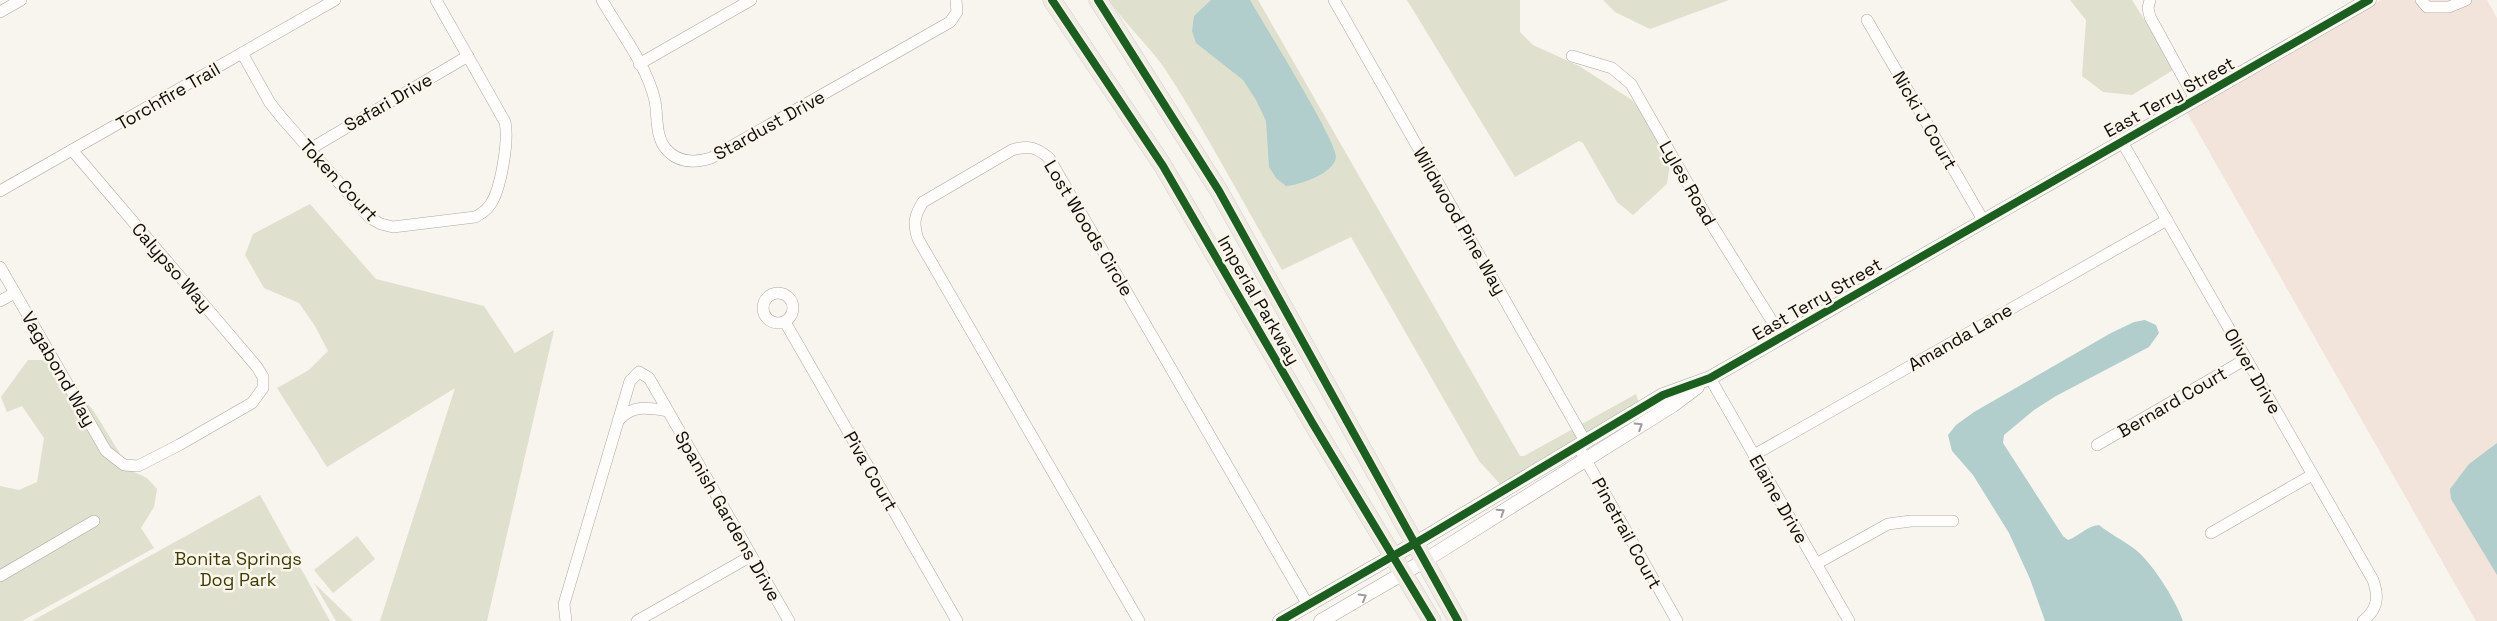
<svg xmlns="http://www.w3.org/2000/svg" width="2497" height="621" viewBox="0 0 2497 621" font-family="'Space Grotesk',sans-serif">
  <style>
    .industrial { fill: #f2e4db }
    .green { fill: #e0e0cf }
    .water { fill: #b1cecc }
    .lines { fill: none; stroke-linecap: round; stroke-linejoin: round }
    .minor-casing { stroke: #aba9a4; stroke-width: 12 }
    .tertiary-casing { stroke: #aba9a4; stroke-width: 15 }
    .primary-casing { stroke: #d1cfcc; stroke-width: 19 }
    .minor { stroke: #fefdfc; stroke-width: 11 }
    .tertiary { stroke: #fefdfc; stroke-width: 14 }
    .primary { stroke: #f0ece3; stroke-width: 18 }
    .cycleway-casing { stroke: #fbf5eb; stroke-width: 11 }
    .cycleway { stroke: #1b5e20; stroke-width: 8 }
    .oneway { stroke: #9e9d9b }
    .labels { text-anchor: middle; dominant-baseline: central; stroke-width: 5; stroke-linejoin: round; paint-order: stroke }
    .street-label { font-size: 18px; fill: #0f0d09; stroke: #fbf5eb }
    .park-label { font-size: 18px; fill: #3a3d00; stroke: #fbf5eb }
  </style>
  <rect width="100%" height="100%" fill="#f8f4ee"/>
  <path class="industrial" d="M2381,0H2487L2497,18V621H2476L2186,111Z"/>
  <g class="green">
    <path d="M1109,0H1258L1520,456H1524L1636,394L1639,403L1501,485L1479,461L1351,237L1282,270C1244,204 1208,136 1167,72C1150,46 1126,26 1109,0Z"/>
    <path d="M1407,0H1520V32L1533,45L1579,66L1632,100L1659,133L1670,164L1667,184L1633,215L1617,202L1583,143L1579,141L1515,177Z"/>
    <path d="M1603,0H1729L1650,29L1615,12Z"/>
    <path d="M2070,0H2132L2175,69L2132,95L2103,92L2082,76L2086,20Z"/>
    <path d="M310,204L376,279L484,306L515,353L554,330L487,621H380L455,388L327,467L277,388L309,370L328,351L315,326L299,303L264,288L245,255L253,234Z"/>
    <path d="M28,360H49L93,410L130,470L147,478L157,489L154,507L141,528L154,548L22,621H0V486L19,490L37,482L44,438L22,406L7,412L1,397Z"/>
    <path d="M260,495L330,621H32Z"/>
    <path d="M357,536L375,559L333,593L314,570Z"/>
    <path d="M314,583L353,621H336Z"/>
  </g>
  <g class="water">
    <path d="M1211,0H1250C1263,23 1337,141 1336,157C1334,174 1299,185 1286,186L1276,178L1269,167L1266,121L1256,100L1243,80L1196,43L1192,31L1194,16Z"/>
    <path d="M2145,320L2156,325L2159,333L2149,347L2056,396L2034,410L2004,435L2003,443L2063,536L2068,540C2080,536 2086,526 2099,525C2110,534 2121,539 2132,547C2151,560 2175,599 2183,621H2045L2030,579L2009,533L1973,475L1952,451L1948,435L1956,425L1974,412L2111,333L2134,322Z"/>
    <path d="M2497,443V575L2451,499L2450,489L2469,464Z"/>
  </g>
  <g class="lines">
    <g class="minor-casing">
      <g id="minor">
        <path d="M602,0C620,32 647,65 655,101C658,117 655,136 666,149C678,163 695,163 711,158L950,22L957,12L956,0"/>
        <path d="M1334,0L1585,441"/>
        <path d="M2150,0L2148,8L2150,17L2195,99"/>
        <path d="M2421,0L2427,7H2449L2466,0"/>
        <path d="M0,12L21,0"/>
        <path d="M1867,20L1983,220"/>
        <path d="M242,53L270,103L282,118L370,218L381,224L393,227L475,217C481,214 486,211 490,205C501,190 509,140 505,122L436,0"/>
        <path d="M1572,56L1612,68L1631,84L1707,217L1782,337"/>
        <path d="M639,64L751,0"/>
        <path d="M2121,140L2373,580C2379,597 2378,609 2363,621"/>
        <path d="M310,149L468,56"/>
        <path d="M0,191L335,0"/>
        <path d="M0,267L106,451L124,465L138,466L179,445L252,403L263,388V377L257,367L72,150"/>
        <circle cx="778" cy="308" r="15"/>
        <path d="M0,301L15,293"/>
        <path d="M785,322L957,621"/>
        <path d="M1710,378L1849,621"/>
        <path d="M619,420C633,404 649,408 668,411"/>
        <path d="M2097,445L2246,359"/>
        <path d="M1578,446L1677,621"/>
        <path d="M1754,455L2167,220"/>
        <path d="M2211,533L2312,475"/>
        <path d="M1816,564L1888,524L1911,521H1953"/>
        <path d="M0,576L94,521"/>
        <path d="M566,621L564,604L630,381L639,372L649,378L789,621"/>
        <path d="M637,621L751,556"/>
        <path d="M1139,621L918,239C913,224 914,216 923,202L1012,150C1028,145 1036,147 1049,158L1308,605"/>
      </g>
    </g>
    <g class="tertiary-casing">
      <g id="tertiary">
        <path d="M1280,621L1426,537L1663,395L1710,378L2369,0"/>
        <path d="M1321,621L1424,561L1673,405L1697,387"/>
      </g>
    </g>
    <g class="primary-casing">
      <g id="primary">
        <path d="M1052,0L1163,166L1313,424L1432,621"/>
        <path d="M1098,0L1219,191L1458,621"/>
      </g>
    </g>
    <use href="#minor" class="minor"/>
    <use href="#tertiary" class="tertiary"/>
    <use href="#primary" class="primary"/>
    <g class="cycleway-casing">
      <g id="cycleway">
        <path d="M1052,0L1163,166L1313,424L1432,621"/>
        <path d="M1098,0L1219,191L1458,621"/>
        <path d="M1280,621L1426,537L1663,395L1710,378L2369,0"/>
      </g>
    </g>
    <use href="#cycleway" class="cycleway"/>
  </g>
  <defs><path id="oneway-chevron" d="M-2-3.5L2.5 0L-2 3.5" fill="none" stroke-width="1.6" stroke-linecap="round" stroke-linejoin="round" transform="scale(1.25)"/></defs>
  <g class="oneway">
    <use href="#oneway-chevron" transform="translate(1639 426) rotate(-32)"/>
    <use href="#oneway-chevron" transform="translate(1501 512) rotate(-33)"/>
    <use href="#oneway-chevron" transform="translate(1363 597) rotate(-30)"/>
  </g>
  <g class="labels">
    <g class="street-label">
      <text transform="translate(168 96) rotate(-30)">Torchfire Trail</text>
      <text transform="translate(2169 97) rotate(-29)">East Terry Street</text>
      <text transform="translate(388 102) rotate(-30)">Safari Drive</text>
      <text transform="translate(1925 120) rotate(60)">Nicki J Court</text>
      <text transform="translate(769 125) rotate(-29)">Stardust Drive</text>
      <text transform="translate(339 180) rotate(47)">Token Court</text>
      <text transform="translate(1688 183) rotate(60)">Lyles Road</text>
      <text transform="translate(1460 221) rotate(60)">Wildwood Pine Way</text>
      <text transform="translate(1089 228) rotate(59)">Lost Woods Circle</text>
      <text transform="translate(172 267) rotate(49)">Calypso Way</text>
      <text transform="translate(1817 299) rotate(-30)">East Terry Street</text>
      <text transform="translate(1259 300) rotate(60)">Imperial Parkway</text>
      <text transform="translate(1960 337) rotate(-30)">Amanda Lane</text>
      <text transform="translate(59 369) rotate(60)">Vagabond Way</text>
      <text transform="translate(2253 371) rotate(60)">Oliver Drive</text>
      <text transform="translate(2172 402) rotate(-30)">Bernard Court</text>
      <text transform="translate(871 471) rotate(60)">Piva Court</text>
      <text transform="translate(1779 499) rotate(60)">Elaine Drive</text>
      <text transform="translate(728 516) rotate(60)">Spanish Gardens Drive</text>
      <text transform="translate(1627 533) rotate(61)">Pinetrail Court</text>
    </g>
    <g class="park-label">
      <text x="238" y="558">Bonita Springs<tspan x="238" dy="21">Dog Park</tspan></text>
    </g>
  </g>
</svg>
